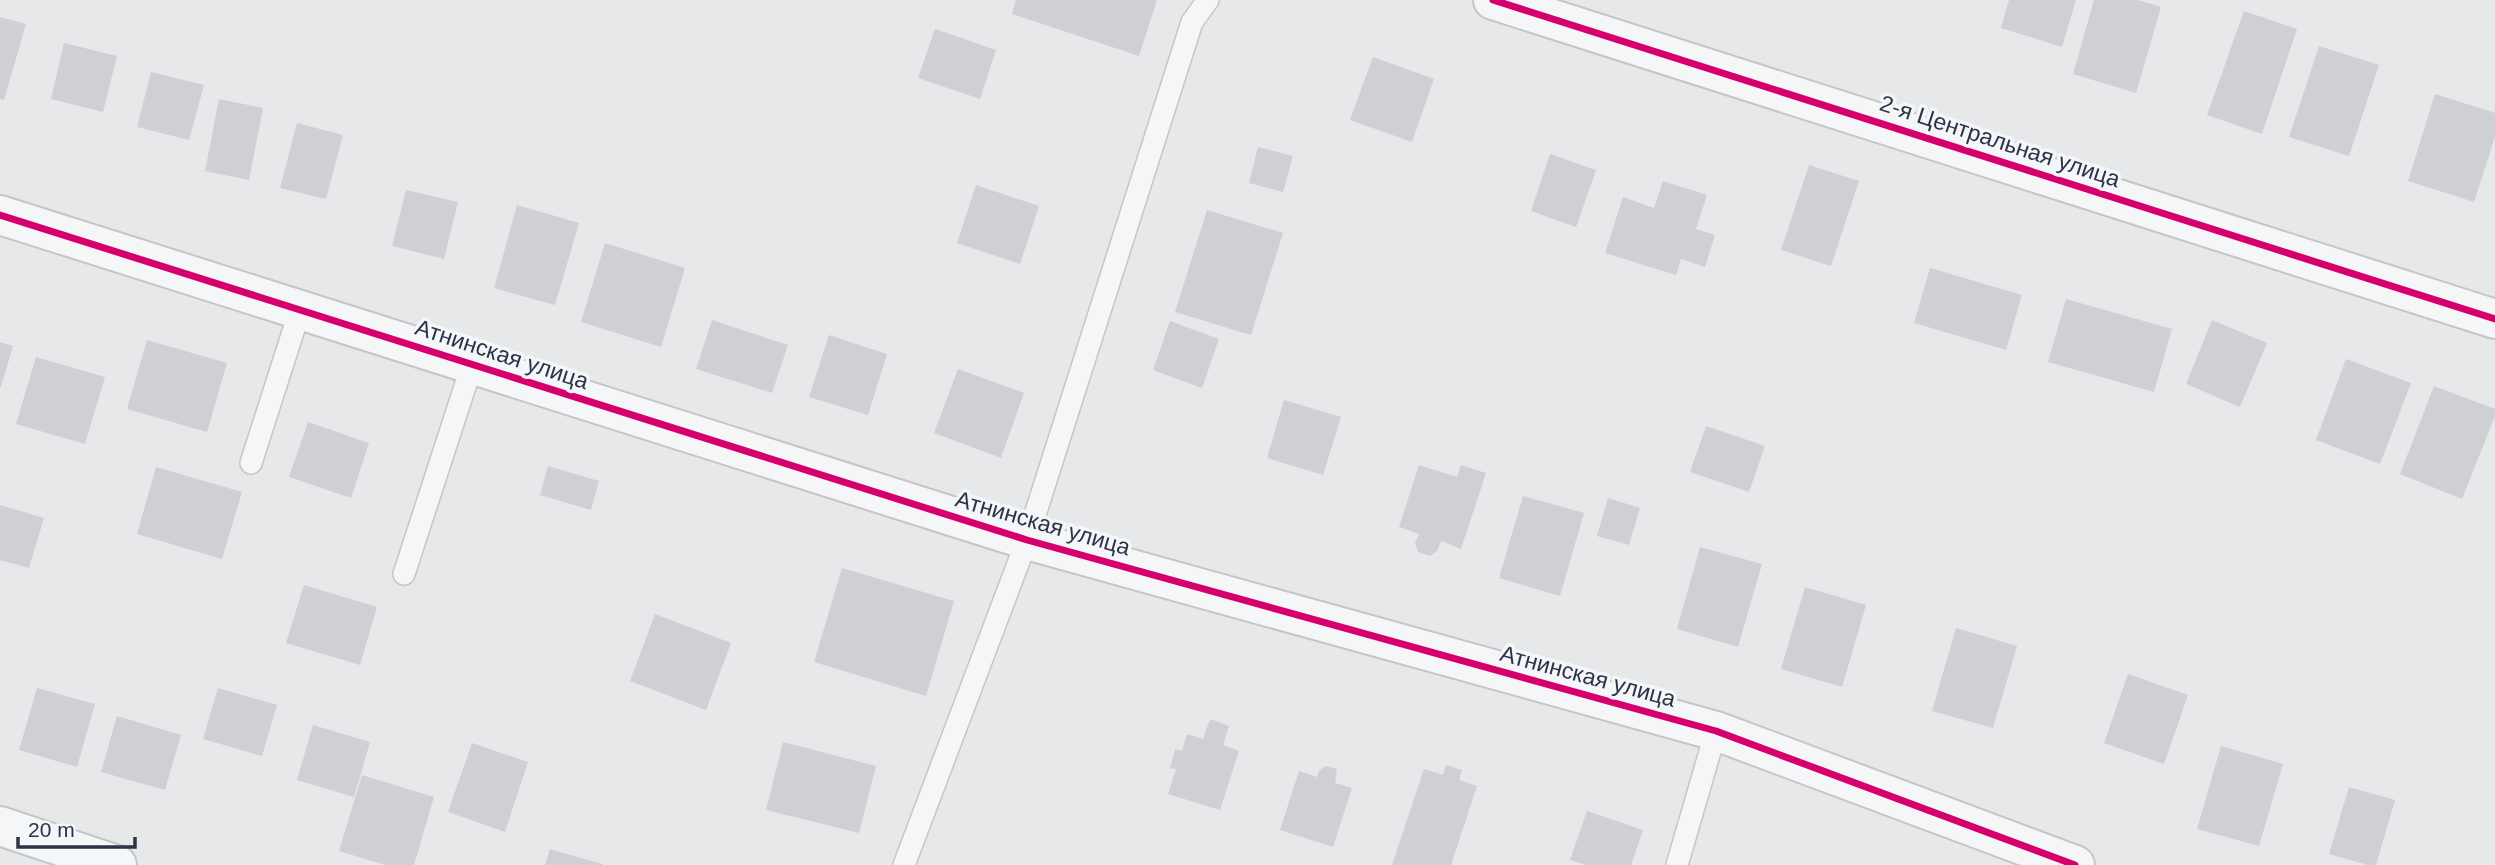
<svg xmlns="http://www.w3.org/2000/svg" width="2495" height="865" viewBox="0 0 2495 865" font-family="Helvetica,sans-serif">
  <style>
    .building { fill: #ced0d3 }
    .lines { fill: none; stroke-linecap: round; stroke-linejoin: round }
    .lane-casing { stroke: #c4c6c8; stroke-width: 24 }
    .street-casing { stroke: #c4c6c8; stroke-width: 42 }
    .lane { stroke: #f5f6f7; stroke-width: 21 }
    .street { stroke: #f5f6f7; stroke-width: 38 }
    .cycleway-casing { stroke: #f4f6f9; stroke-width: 11 }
    .cycleway { stroke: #d6006c; stroke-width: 7 }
    .labels { text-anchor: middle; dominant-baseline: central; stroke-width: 7; stroke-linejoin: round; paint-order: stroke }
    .street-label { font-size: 23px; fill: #2b3445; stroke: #f4f6f9 }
  </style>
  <rect width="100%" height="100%" fill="#e6e8ea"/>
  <g class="building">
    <path d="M1016,0H1157L1139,56L1012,14Z"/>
    <path d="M2009,0H2076L2062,47L2001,28Z"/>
    <path d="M2094,0H2138L2161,7L2136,93L2073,74Z"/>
    <path d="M2244,11L2297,29L2262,134L2207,115Z"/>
    <path d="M0,17L26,24L4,100L0,99Z"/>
    <path d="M935,29L996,50L980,99L918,78Z"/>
    <path d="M64,43L117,56L103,112L51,99Z"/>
    <path d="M2319,46L2379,65L2349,156L2289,137Z"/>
    <path d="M1373,57L1434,79L1412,142L1350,120Z"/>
    <path d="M151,72L204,85L189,140L137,127Z"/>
    <path d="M2435,94L2495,113V137L2474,202L2408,181Z"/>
    <path d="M219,99L263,108L249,180L205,171Z"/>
    <path d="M297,123L343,135L326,199L280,188Z"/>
    <path d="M1258,147L1293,156L1283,192L1249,183Z"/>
    <path d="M1550,154L1596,170L1576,227L1531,211Z"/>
    <path d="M1809,165L1859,181L1831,266L1781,250Z"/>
    <path d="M1663,181L1707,195L1696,229L1715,235L1705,267L1681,259L1676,275L1605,253L1623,197L1654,208Z"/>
    <path d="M976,185L1039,206L1020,264L957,243Z"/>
    <path d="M406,190L458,202L444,259L392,246Z"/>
    <path d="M517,205L579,223L555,305L494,288Z"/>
    <path d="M1207,210L1283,233L1251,335L1175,312Z"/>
    <path d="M605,243L685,268L661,347L581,322Z"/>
    <path d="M1930,268L2022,295L2006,350L1914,323Z"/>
    <path d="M2066,299L2172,329L2154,392L2048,362Z"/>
    <path d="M712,320L788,345L772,393L696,369Z"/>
    <path d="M2212,320L2267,343L2240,407L2186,384Z"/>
    <path d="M1170,321L1219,339L1202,388L1153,370Z"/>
    <path d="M829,335L887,354L868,415L809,397Z"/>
    <path d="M147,340L227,363L207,432L127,409Z"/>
    <path d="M0,342L13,346L1,387H0Z"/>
    <path d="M36,357L105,377L85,444L16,424Z"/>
    <path d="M2346,359L2411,383L2380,464L2316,440Z"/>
    <path d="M958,369L1024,393L1001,458L934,433Z"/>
    <path d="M2434,386L2495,409V416L2462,499L2400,474Z"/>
    <path d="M1284,400L1341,417L1323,475L1267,458Z"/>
    <path d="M308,422L369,443L351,498L289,477Z"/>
    <path d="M1706,426L1765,446L1749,492L1690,472Z"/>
    <path d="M1419,465L1457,477L1461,465L1486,473L1461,549L1441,541L1437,551L1430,556L1418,552L1415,543L1419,534L1399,527Z"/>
    <path d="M548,466L599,481L591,510L540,495Z"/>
    <path d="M156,467L242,492L222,559L137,534Z"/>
    <path d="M1523,496L1584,513L1560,596L1499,578Z"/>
    <path d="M1608,498L1640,508L1629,545L1597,536Z"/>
    <path d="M0,505L44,518L29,568L0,560Z"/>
    <path d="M1700,547L1762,564L1738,647L1677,629Z"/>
    <path d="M842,568L954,601L926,696L814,662Z"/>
    <path d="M304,585L377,607L360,665L286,643Z"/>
    <path d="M1805,587L1866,605L1842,687L1781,669Z"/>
    <path d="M655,614L731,643L706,710L630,681Z"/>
    <path d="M1956,628L2017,646L1993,728L1932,711Z"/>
    <path d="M2128,674L2188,695L2164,764L2104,743Z"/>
    <path d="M37,688L95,704L77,767L19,750Z"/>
    <path d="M218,688L277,705L262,756L203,739Z"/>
    <path d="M117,716L181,735L165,790L101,772Z"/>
    <path d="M1210,719L1229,726L1223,745L1239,751L1220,810L1168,794L1176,769L1170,768L1175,749L1182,751L1187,734L1203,739Z"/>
    <path d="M313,725L370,742L354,797L297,780Z"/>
    <path d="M783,742L876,766L859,833L766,810Z"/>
    <path d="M472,743L528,762L505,832L448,812Z"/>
    <path d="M2221,746L2283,764L2259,846L2197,829Z"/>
    <path d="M1446,765L1462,770L1459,780L1477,786L1451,865H1392L1424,769L1443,775Z"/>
    <path d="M1325,766L1337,769L1335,783L1352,788L1333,847L1280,830L1299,771L1317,777L1319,771Z"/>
    <path d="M362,775L434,797L414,865H385L339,851Z"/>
    <path d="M2349,787L2395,800L2376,865H2368L2329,854Z"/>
    <path d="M1587,811L1643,830L1631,865H1586L1570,860Z"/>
    <path d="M550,849L602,864V865H545Z"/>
  </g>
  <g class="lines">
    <g class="lane-casing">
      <g id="lane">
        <path d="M251,463L300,310"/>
        <path d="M404,574L472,365"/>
        <path d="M904,865L1027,540L1192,22L1208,0"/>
        <path d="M1677,865L1716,731"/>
      </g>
    </g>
    <g class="street-casing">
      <g id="street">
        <path d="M1493,0L2495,319"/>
        <path d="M0,215L1027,540L1716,731L2075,865"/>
        <path d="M0,826L117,865"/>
      </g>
    </g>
    <use href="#lane" class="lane"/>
    <use href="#street" class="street"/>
    <g class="cycleway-casing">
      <g id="cycleway">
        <path d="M1493,0L2495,319"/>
        <path d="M0,215L1027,540L1716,731L2075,865"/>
      </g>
    </g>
    <use href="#cycleway" class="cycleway"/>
  </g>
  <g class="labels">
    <g class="street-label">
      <text transform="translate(2000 141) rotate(18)">2-я Центральная улица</text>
      <text transform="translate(502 354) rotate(18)">Атнинская улица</text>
      <text transform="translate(1043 523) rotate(16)">Атнинская улица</text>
      <text transform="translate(1588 676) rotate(15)">Атнинская улица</text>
    </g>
  </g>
  <path d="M18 837v10h117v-10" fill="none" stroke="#2b3445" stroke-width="3.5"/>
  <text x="28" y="837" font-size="21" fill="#2b3445" stroke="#f4f6f9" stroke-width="5" paint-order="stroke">20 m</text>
</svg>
